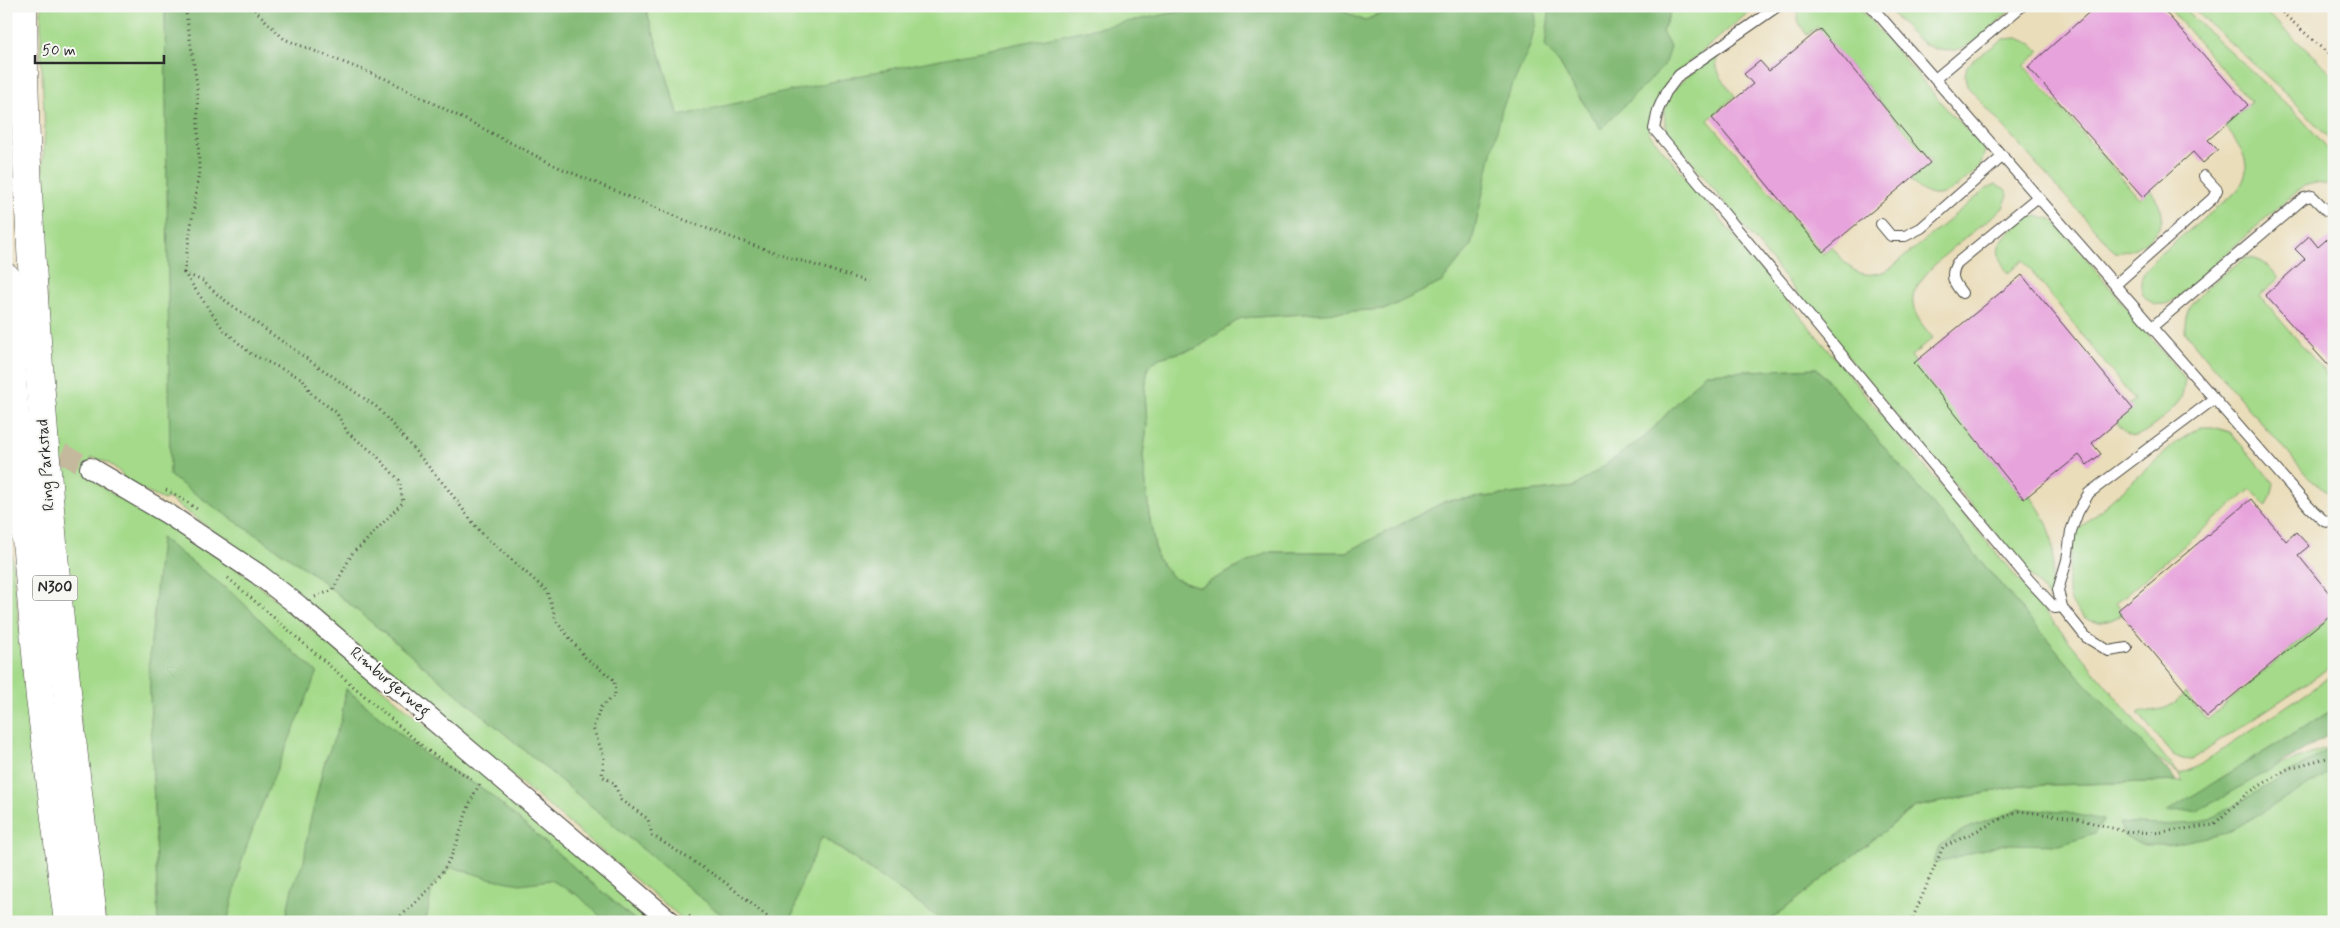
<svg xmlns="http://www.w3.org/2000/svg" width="2340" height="928" viewBox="0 0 2340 928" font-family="Mynerve,sans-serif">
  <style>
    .green { fill: #a4da8a; stroke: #68825a }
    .forest { fill: #83ba76; stroke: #577250 }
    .building { fill: #e7a3dc }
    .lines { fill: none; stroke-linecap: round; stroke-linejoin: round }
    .minor-tunnel { stroke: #c4b99d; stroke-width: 20; stroke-dasharray: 20 10; stroke-linecap: butt }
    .service-casing { stroke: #484640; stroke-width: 12 }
    .minor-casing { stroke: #484640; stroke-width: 22 }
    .trunk-casing { stroke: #484640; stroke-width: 29 }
    .path { stroke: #484640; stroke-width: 3; stroke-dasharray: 1 4; stroke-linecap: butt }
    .service { stroke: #fff; stroke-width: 10 }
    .minor { stroke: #fff; stroke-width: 20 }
    .trunk { stroke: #fff; stroke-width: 28 }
    .labels { text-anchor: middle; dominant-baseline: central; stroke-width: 4; stroke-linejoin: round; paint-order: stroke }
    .shield { fill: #f6f6f2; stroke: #686867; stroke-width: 1 }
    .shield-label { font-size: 15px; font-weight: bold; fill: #2b2b2b }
    .street-label { font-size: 16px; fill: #2b2b2b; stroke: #f6f6f2 }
  </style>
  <rect width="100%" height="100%" fill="#f6f6f2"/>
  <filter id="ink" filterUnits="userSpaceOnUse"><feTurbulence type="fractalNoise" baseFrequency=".02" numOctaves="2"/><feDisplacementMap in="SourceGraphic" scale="10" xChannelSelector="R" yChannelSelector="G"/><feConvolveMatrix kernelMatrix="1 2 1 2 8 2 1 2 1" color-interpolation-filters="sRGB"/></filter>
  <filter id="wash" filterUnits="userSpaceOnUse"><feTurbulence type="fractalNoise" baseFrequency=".0096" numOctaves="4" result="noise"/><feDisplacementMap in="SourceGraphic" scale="20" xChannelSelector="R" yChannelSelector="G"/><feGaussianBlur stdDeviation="1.12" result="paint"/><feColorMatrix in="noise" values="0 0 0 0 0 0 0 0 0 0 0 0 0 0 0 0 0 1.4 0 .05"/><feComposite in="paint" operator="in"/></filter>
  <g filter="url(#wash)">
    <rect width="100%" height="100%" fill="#eaddba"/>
    <g class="green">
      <path d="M41,6H165L171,476C218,511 268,542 316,576L730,922H686L274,575L168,498L164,500L127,483C122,470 106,459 92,458L89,464L98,484L117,497L122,493L250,578L660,922H637L486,791L427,756L346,689L342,716L617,922H206L317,672L289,648L237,597L162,539L149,663L158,922H105L66,604L43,236L42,178L45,128L41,56Z"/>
      <path d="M645,6H1209L679,116Z"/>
      <path d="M1333,6H1389L1387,10L1364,21Z"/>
      <path d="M1535,6H1550L1546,46L1560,64L1574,89L1601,129L1670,47L1662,32L1673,6H1756L1671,78C1658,94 1651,112 1649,133L2179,774L2195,768L2334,674V709L2218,780H2238L2334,746V922H1768L1915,807L2021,786L2184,781L2179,774L2117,731L2075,672L1817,368L1705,373L1646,436L1574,487L1446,501L1347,552H1267L1199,587L1173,578L1157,558L1149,514L1143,455L1147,426L1145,391L1148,367L1159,358L1197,348L1241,318L1386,309L1471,246C1481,201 1489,155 1501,111C1511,74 1538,46 1535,6Z"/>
      <path d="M1796,6H1858L1951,114L1985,149C1982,168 1978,169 1964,181C1943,199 1929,201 1910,180L1931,161L1817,27L1807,35L1799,23Z"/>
      <path d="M1886,6H2014C1989,30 1959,68 1922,42C1909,33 1897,18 1886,6Z"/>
      <path d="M2167,6H2181L2296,113L2334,155V190L2327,185L2315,183L2304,186L2276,209L2178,297C2174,300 2170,303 2165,304C2144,307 2135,287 2145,271C2154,257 2169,247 2182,236C2200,222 2218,207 2236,192C2257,166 2241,148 2225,126L2251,102Z"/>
      <path d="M2190,6H2259L2334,75V144L2290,97Z"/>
      <path d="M2017,38L2030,43L2040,51L2024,66L2139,198L2149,188C2155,197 2162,206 2162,217C2162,235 2131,255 2115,252L1967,86L1965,75L1967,66L1972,61L2003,39Z"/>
      <path d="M1718,53C1712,71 1725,82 1735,96L1708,120L1823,254L1832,246C1847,270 1864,283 1891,268L1987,188L1996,184L2005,189L2008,195L2003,208C1981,227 1918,269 1913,297C1911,313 1924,327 1933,338L1911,356L2022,497L2028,493C2061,537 2053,548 2050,599L1858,369L1669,133C1650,96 1694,72 1718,53Z"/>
      <path d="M2036,216L2052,219L2061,228L2185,379C2184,387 2183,395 2179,401C2172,411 2144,437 2133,436C2124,435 2119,425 2114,418L2134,400L2023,260L2008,273C1995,255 1994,244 2013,229C2020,223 2026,218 2036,216Z"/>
      <path d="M2246,258C2262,258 2269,266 2279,278L2260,296L2334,383V494C2313,488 2297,463 2283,447C2249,410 2217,371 2185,332C2185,324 2185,316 2189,309C2197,293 2230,268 2246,258Z"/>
      <path d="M2201,427H2213L2230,432L2274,483L2271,497L2266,506L2251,489L2116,603L2124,613C2119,616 2113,620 2107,621C2087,627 2069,608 2068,588C2067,570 2072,548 2077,531L2177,442Z"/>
      <path d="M6,506L28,701L59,922H6Z"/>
      <path d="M2334,612V665L2193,759L2180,758L2173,755L2138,713C2163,708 2165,713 2185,693L2207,720Z"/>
      <path d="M821,836L945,922H760Z"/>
    </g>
    <g class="forest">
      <path d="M165,6H645L679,116L880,71L1207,6H1333L1364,21L1387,10L1389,6H1535L1536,23L1530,46L1502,109L1471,246L1442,282L1386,309L1241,318L1197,348L1159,358L1148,367L1145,391L1147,426L1143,456L1149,514L1157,558L1173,578L1199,587L1267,552H1347L1446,501L1574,487L1646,436L1705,373L1817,368L2075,672L2177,781L2021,786L1915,807L1768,922H945L822,836L801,885L791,922H730L316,576C268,542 218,511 170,476Z"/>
      <path d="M1550,6H1673L1662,32L1670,47L1664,66L1601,129L1574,89L1560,64L1545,46Z"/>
      <path d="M161,538L237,597L289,648L317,672C294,732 266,790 245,851C237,874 234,899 227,922H158L149,663Z"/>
      <path d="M346,689L427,756L486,791L637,922H606L579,896L551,880L520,884L488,878L452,867L432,887L426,922H285L292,888L304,861L309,826L324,764L341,721Z"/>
      <path d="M2334,709V732L2220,799L2196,811L2166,812Z"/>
      <path d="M2334,747V770L2227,833L2168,845H2141L2124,835L2119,823L2158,825L2199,823L2226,810Z"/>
      <path d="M2020,809L2063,812L2104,820L2094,834L2060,845L2002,844L1933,864L1940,845L1965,829Z"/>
    </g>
    <g id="blocks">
      <g class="building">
        <path d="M2096,6H2160L2248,105L2208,140L2218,150L2203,163L2193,152L2143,197L2028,67Z"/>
        <path d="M1820,29L1930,163L1823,252L1712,118L1753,84L1744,74L1760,61L1769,71Z"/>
        <path d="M2334,233V372L2265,295L2305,259L2295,249L2309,236L2318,247Z"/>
        <path d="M2022,275L2133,409L2092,443L2101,454L2087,465L2079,455L2024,499L1914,363Z"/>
        <path d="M2251,499L2286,541L2296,532L2309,546L2298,555L2334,599V612L2207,717L2118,610Z"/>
      </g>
    </g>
  </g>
  <g filter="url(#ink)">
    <use href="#blocks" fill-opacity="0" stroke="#484640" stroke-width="1"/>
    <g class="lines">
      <path class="minor-tunnel" d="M35,439L90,468"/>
      <g class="service-casing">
        <g id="service">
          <path d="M1778,6L1679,75L1666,92L1658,110L1654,129L2029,580L2055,608L2062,607"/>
          <path d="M1871,6L2309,507L2324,521L2334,523"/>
          <path d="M1935,79L2022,6"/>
          <path d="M1881,224L1891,236H1905L1921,228L2003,156"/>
          <path d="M2115,285L2213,198L2217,190L2204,176"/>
          <path d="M1962,293C1954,283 1949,276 1957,263L2038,197"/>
          <path d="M2152,327L2304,198L2312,196L2327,211"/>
          <path d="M2127,648L2109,651L2086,637L2062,607L2058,590L2067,560L2071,531L2078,512L2089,493L2214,399"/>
        </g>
      </g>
      <g class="minor-casing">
        <path id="minor" d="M90,468L168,514L258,574L299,606L671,922"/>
      </g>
      <g class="trunk-casing">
        <g id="trunk">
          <path d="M23,6C24,131 30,255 40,380C53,561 70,741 94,922"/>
          <path d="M6,277L13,392L40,698L68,922"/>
        </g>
      </g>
      <g class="path">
        <path d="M251,6L284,39L386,79L558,167L692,223L755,246L868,282"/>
        <path d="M2275,6L2334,59"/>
        <path d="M184,273L199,172L197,85L185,6"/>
        <path d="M166,490L175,494L197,509"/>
        <path d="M228,578L427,750L474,781"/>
        <path d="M315,597L333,590L353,552L361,546L403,502L399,480L375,454L348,433L336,412L312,395L303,379L251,354L223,329L184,273L203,281L219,296L273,335L378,408L447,488L480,532L548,592L556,621L585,657L614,680L615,695L601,707L593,728L604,757L602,776L614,783L621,800L648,819L652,835L722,880L774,922"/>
        <path d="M689,916L696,922"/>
        <path d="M393,922C417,903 441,880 453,852C463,829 466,805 480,784"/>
        <path d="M1911,922L1943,847L2018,811L2075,818L2123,831L2154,833L2213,825L2248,793L2289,768L2334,756"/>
      </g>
      <use href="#service" class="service"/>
      <use href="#minor" class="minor"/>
      <use href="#trunk" class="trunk"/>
    </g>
  </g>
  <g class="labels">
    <rect class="shield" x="32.5" y="575.5" width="45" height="25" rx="4"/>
    <g class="shield-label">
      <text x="55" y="588">N300</text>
    </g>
    <g class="street-label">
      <text transform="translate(46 465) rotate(-94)">Ring Parkstad</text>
      <text transform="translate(390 682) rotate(40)">Rimburgerweg</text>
    </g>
  </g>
  <rect width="2340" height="928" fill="none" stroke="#f6f6f2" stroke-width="25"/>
  <path d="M35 55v8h129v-8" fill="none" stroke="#2b2b2b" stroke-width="2.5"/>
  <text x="42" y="55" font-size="15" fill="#2b2b2b" stroke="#f6f6f2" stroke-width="4" paint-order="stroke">50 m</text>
</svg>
